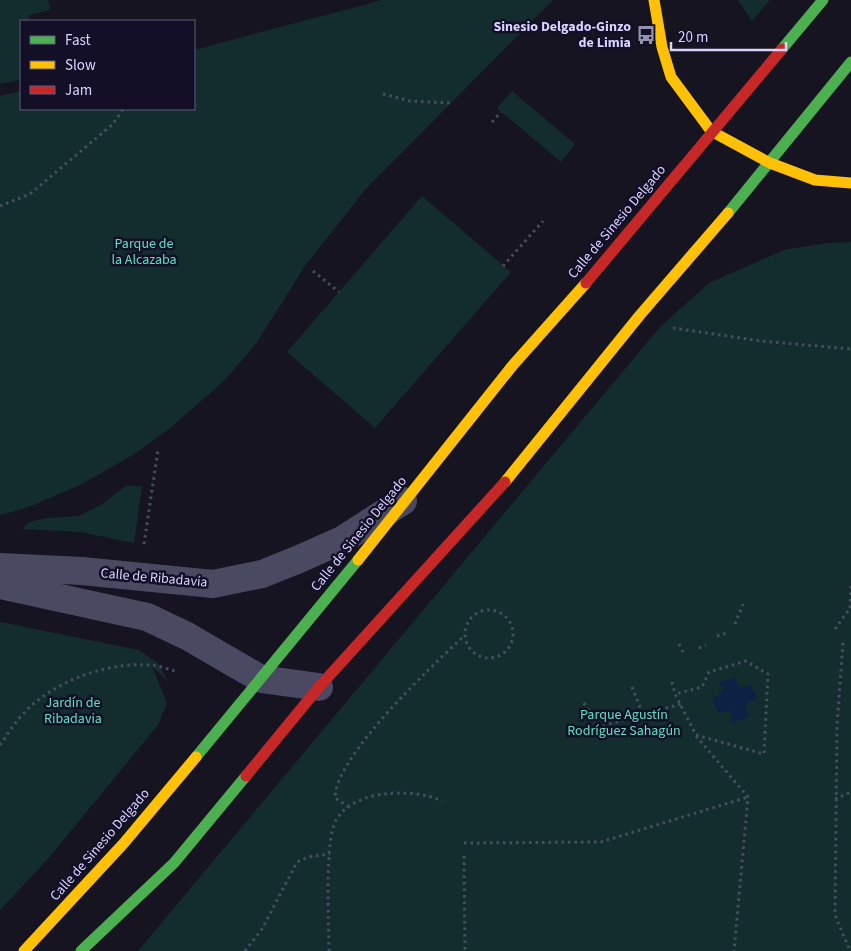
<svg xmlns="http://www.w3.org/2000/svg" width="851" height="951" viewBox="0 0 851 951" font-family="'Source Sans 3',sans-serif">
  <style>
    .green { fill: #132c2d }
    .water { fill: #0d2144 }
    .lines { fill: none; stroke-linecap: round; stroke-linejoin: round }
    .path { stroke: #44505f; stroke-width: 3; stroke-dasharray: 2.5 4; stroke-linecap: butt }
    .street { stroke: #4a4962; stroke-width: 28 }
    .fast { stroke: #4caf50; stroke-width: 11 }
    .slow { stroke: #ffc107; stroke-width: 11 }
    .jam { stroke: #c62828; stroke-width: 11 }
    .labels { text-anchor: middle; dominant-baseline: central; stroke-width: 5; stroke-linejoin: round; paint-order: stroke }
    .poi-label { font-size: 14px; font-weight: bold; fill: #d9d4ff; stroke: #130f26; text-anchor: end }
    .street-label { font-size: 14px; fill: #d9d4ff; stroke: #130f26 }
    .park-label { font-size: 14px; fill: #5fe0c0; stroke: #130f26 }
  </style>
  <rect width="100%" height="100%" fill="#161421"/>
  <g class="green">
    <path d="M0,0H48L50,10L29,15L30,21H21V80L0,84Z"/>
    <path d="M382,0H553L364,191L305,266L256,344L224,381L169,429L133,455L82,484L29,507L0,515V96L21,91V109H194V50Z"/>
    <path d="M738,0H770L752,21Z"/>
    <path d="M512,91L575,144L561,162L497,108Z"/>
    <path d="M422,196L511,272L375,428L287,352Z"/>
    <path d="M851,242V951H138L660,327L709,283L784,250L828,243Z"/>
    <path d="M126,486H142L134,543L80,532L23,529L27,523L45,518L79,516L102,504Z"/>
    <path d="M0,622L139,650L158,663L168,682L152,666L167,703L158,725L47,860L0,910Z"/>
  </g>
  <path class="water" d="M736,677L737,685L741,688L750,685L755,692L757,699L746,704V709L750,717L733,722L729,710L718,713L712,699L722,693L723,690L719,683Z"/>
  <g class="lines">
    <g class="path">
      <path d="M383,94L410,101L451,103"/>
      <path d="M492,122L501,112"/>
      <path d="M0,206L30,194L113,124L123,109"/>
      <path d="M503,266L543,221"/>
      <path d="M313,271L339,292"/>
      <path d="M673,328L761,341L851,349"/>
      <path d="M144,544L158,450"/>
      <path d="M850,608L851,583"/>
      <circle cx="489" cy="634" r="24"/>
      <path d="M735,624L743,604"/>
      <path d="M835,629L851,607"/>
      <path d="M717,636L727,633"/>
      <path d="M843,643L837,726L835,915L850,951"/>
      <path d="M679,644L684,654"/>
      <path d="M699,648L706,645"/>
      <path d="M672,682L675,694L696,735L764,754L768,674L746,661L709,672L702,687L675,694"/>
      <path d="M632,687L643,715"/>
      <path d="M584,703L599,727L681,704"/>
      <path d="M696,736L748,797L734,951"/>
      <path d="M0,745C7,735 14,724 23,714C52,682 106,662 149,665C158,665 167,669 175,671"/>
      <path d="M835,799L851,792"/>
      <path d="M349,807L335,798C335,756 433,665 465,635"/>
      <path d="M464,843L601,842L748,797"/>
      <path d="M464,856L465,951"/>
      <path d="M245,951L262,929L297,862L308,857L330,854"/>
      <path d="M329,951C329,924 324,842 336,820C345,804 368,795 385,794C404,792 425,793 442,801"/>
    </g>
    <g class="street">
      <path d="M0,567L82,571L213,584L262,574L297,560L342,540L403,501"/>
      <path d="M0,585L147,617L187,636L261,679L319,687"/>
    </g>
    <g class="fast">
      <path d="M782,49L823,0"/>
      <path d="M728,213L851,62"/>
      <path d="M196,757L358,560"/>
      <path d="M81,951L174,863L246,776"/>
    </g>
    <g class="slow">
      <path d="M654,0L662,47L671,77L711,131L770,163L815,180L851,183"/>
      <path d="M505,482L640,315L728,213"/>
      <path d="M358,560L513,365L586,283"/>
      <path d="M24,951L124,843L196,757"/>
    </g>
    <g class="jam">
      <path d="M586,283L782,49"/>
      <path d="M246,776L319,687L505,482"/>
    </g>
  </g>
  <defs>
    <g id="bus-bare" transform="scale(1.5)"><path d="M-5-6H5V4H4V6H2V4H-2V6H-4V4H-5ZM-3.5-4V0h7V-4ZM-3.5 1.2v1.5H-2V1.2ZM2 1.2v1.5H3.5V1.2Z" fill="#9591b1" stroke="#130f26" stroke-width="2.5" paint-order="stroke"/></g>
  </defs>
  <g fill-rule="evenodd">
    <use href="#bus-bare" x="646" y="35"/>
  </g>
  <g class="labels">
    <g class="poi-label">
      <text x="631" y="27">Sinesio Delgado-Ginzo<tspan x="631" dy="16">de Limia</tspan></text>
    </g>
    <g class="street-label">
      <text transform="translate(617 222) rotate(-50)">Calle de Sinesio Delgado</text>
      <text transform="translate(359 534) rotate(-51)">Calle de Sinesio Delgado</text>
      <text transform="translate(154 578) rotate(5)">Calle de Ribadavia</text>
      <text transform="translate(100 845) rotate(-49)">Calle de Sinesio Delgado</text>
    </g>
    <g class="park-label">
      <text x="144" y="244">Parque de<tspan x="144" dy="16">la Alcazaba</tspan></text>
      <text x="73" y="703">Jardín de<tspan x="73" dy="16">Ribadavia</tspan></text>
      <text x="624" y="715">Parque Agustín<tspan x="624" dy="16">Rodríguez Sahagún</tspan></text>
    </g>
  </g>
  <rect x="20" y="20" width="175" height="90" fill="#130f26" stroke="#625e7d"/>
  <rect x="30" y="36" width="25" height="8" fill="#4caf50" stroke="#625e7d"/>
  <text x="65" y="45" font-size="15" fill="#d9d4ff">Fast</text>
  <rect x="30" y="61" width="25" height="8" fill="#ffc107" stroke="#625e7d"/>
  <text x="65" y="70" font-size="15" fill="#d9d4ff">Slow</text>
  <rect x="30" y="86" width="25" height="8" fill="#c62828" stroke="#625e7d"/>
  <text x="65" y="95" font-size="15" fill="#d9d4ff">Jam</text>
  <path d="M671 42v8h115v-8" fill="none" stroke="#d9d4ff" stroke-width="2.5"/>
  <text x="678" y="42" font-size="15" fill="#d9d4ff" stroke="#130f26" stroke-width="4" paint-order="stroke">20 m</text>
</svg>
